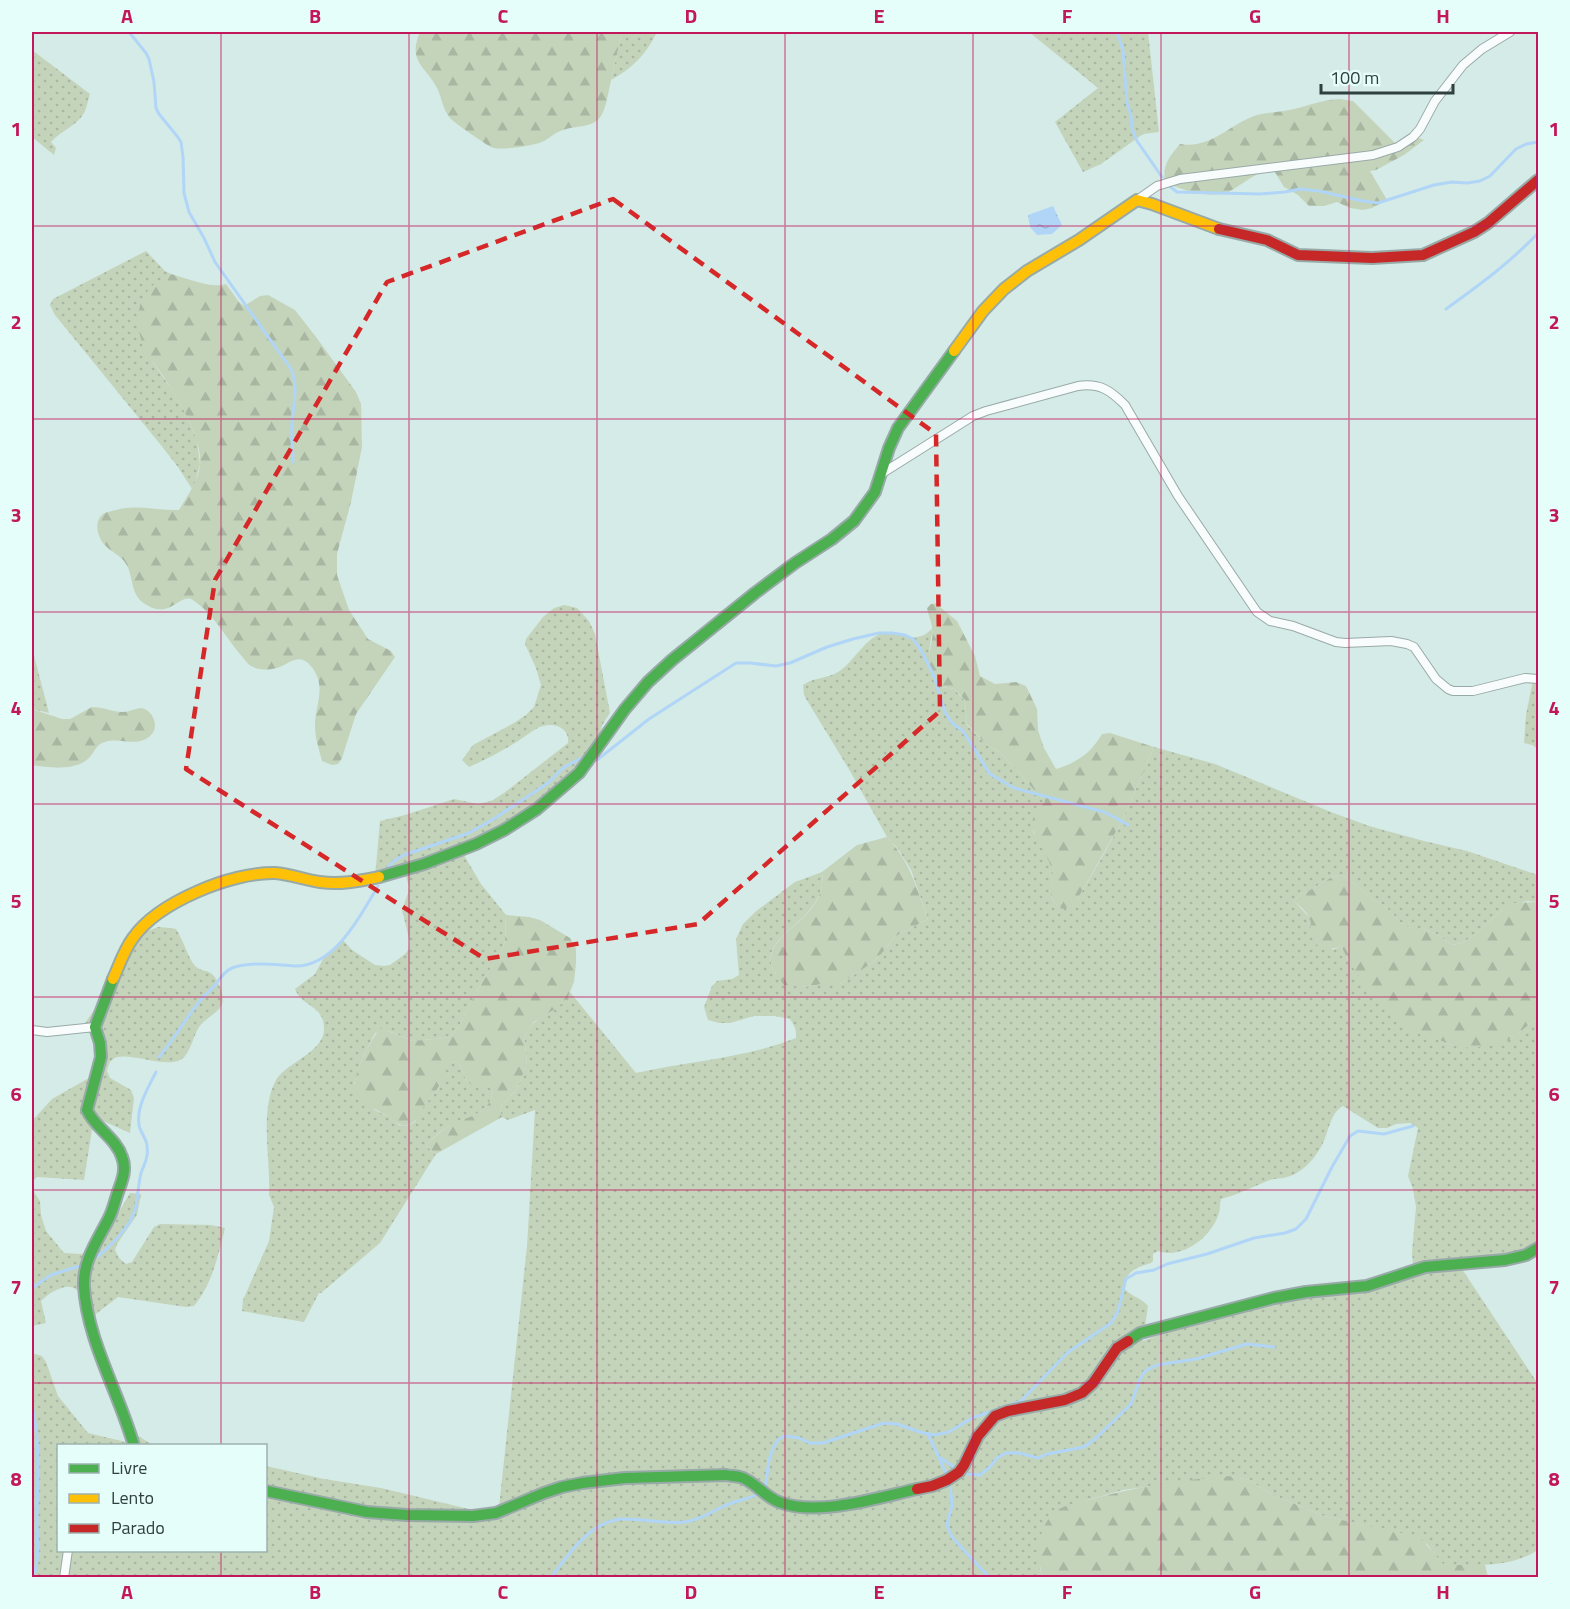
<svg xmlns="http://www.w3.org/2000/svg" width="1570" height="1609" viewBox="0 0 1570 1609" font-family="'Titillium Web',sans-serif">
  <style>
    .grass { fill: url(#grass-dots); fill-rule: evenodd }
    .forest { fill: url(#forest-firs) }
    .water { fill: url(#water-ripples) }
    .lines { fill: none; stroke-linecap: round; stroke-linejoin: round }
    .stream { stroke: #b0d5f7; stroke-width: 3 }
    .street-casing { stroke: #98aaa7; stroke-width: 10 }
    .fast-casing { stroke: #98aaa7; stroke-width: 14 }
    .slow-casing { stroke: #98aaa7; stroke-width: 14 }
    .jam-casing { stroke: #98aaa7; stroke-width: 14 }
    .street { stroke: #f9fcfc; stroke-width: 8 }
    .fast { stroke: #4caf50; stroke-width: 10 }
    .slow { stroke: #ffc107; stroke-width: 10 }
    .jam { stroke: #c62828; stroke-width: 10 }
    .marked { fill: none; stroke: #d62828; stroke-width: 4.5; stroke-dasharray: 12 8; stroke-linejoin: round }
    .grid { fill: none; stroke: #c2185b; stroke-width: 1.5; stroke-opacity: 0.55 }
    .neatline { fill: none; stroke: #c2185b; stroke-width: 2 }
    .grid-label { font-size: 20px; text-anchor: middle; font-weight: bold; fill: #c2185b }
  </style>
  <defs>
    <pattern id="grass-dots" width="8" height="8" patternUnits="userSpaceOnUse" patternTransform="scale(1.5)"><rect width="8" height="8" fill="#c4d4bb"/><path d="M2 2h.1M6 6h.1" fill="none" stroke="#a9b7a2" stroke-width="1.8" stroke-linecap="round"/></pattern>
    <pattern id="forest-firs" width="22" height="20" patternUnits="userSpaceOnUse" patternTransform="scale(1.5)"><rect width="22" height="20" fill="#c4d4bb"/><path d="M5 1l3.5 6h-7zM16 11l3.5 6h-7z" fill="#a9b7a2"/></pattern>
    <pattern id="water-ripples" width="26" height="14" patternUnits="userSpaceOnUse" patternTransform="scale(1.5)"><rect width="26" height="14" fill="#b0d5f7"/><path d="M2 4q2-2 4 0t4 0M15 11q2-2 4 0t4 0" fill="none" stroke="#98b8d5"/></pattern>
  </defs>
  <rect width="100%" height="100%" fill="#d5ebe8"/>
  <g class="grass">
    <path d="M622,32H657C647,53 633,68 611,80Z"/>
    <path d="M1029,32H1148L1159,132L1143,134L1101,164L1083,172L1055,122L1098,88Z"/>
    <path d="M32,50L90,94C88,99 87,108 84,113C77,126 60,131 51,142L56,148L54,155L32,137Z"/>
    <path d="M146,251L165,271L171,274L154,285L152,361L172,390L186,414L197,440L200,464L195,483L192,489L178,467L160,444L55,315L50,305L53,299Z"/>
    <path d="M564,605L577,608L589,621L595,634L610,713C603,723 598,730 601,742L556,795L461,850L481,884L506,915L505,940L503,948L477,991L458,1028L453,1034L445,1038L412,1041L389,1031L375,1033L362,1059L354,1084L375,1110L389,1117L399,1125L407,1126L415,1122L422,1108L438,1089L447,1066L453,1061L460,1065L466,1080L488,1085L493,1091C489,1115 470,1115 452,1125C441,1130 433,1137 426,1146L436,1154L380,1243L321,1293H319L304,1322L242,1311L243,1300L269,1241L274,1207L269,1195C271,1161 259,1111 276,1080C287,1062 326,1052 324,1027C323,1005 302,1007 295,989L315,974L324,957L343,940L352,950L375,965L384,966L390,965L405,954L409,949L410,942L402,910L408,893L409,887L404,868L375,877L380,821L405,815L454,799L478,804L491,801L504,793L568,743C570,729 556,722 543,726C535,728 523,738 515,743C500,752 485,760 469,767L462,760L473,745L514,723L526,715L534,707L541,685L536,668L525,644L526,639L543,617L554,608Z"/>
    <path d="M933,628C931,641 926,657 932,669C935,675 940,680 942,687L954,689L965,701L967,725L986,744L1001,753L1045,802L1033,832C1041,843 1051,858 1053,871C1054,889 1043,896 1062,909L1077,900L1101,859L1122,821L1154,747L1215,764L1331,812L1369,826L1424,841L1467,851L1538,875V902L1527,901L1502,910L1473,936L1462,943L1452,945L1438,935L1422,928H1410L1401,923L1387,908L1371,898L1346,877L1340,875L1332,877L1310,890L1301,894L1294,901L1310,918V924L1333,950L1341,946L1349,962L1439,1040L1454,1046L1513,1038L1532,1022L1538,1020V1248L1462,1269L1538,1384V1550C1509,1568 1480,1565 1446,1565L1441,1563L1427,1544L1364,1525L1324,1516L1271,1494L1249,1480L1229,1476L1123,1490L1063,1507L1040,1568L1042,1577L32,1578V1353L42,1356L46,1362L58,1396L88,1433L130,1443L138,1436L153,1445L58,1446V1550H266V1466L324,1479L381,1488L473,1510H482L499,1507L527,1246L535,1110L508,1120L502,1117L500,1111L502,1105L515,1091L520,1082L527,1063L524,1036C528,1030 531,1025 536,1021C548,1011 564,1006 570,992L636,1073C689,1061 745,1058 796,1038C797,1030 794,1025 790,1019L775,1016H754L730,1023H719L708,1020L704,1007L712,986L717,981L732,979L739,975L736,939L743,924L755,912L795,882L822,872C828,918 768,931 771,961C771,965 774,971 776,974L803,987L822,984H840L872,963L884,951L894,937L928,919L911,870L898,849L887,837L850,771L808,702L804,695L803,685C814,677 827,679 838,672C853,663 863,641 880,634C893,628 907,641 921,636C926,635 929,631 933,628ZM1343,1106L1378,1128H1387L1396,1124L1410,1123L1418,1128L1408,1176L1413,1189L1416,1207L1412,1252L1413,1268L1350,1289L1257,1303L1205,1318L1143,1341L1148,1306C1141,1297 1128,1296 1123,1286C1129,1269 1136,1268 1151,1263L1153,1261V1254L1158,1251C1182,1260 1212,1237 1219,1213C1220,1209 1220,1203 1221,1199C1237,1195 1250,1188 1265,1182C1272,1178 1280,1179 1287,1177C1300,1174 1313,1161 1319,1150C1329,1137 1328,1114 1343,1106Z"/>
    <path d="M32,648L49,713L32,709Z"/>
    <path d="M1534,675L1538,677V749L1532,745L1524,743L1526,715Z"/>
    <path d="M158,927L171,928L176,929C183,939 188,958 195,966C200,971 207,970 212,974C218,979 225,996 222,1004C220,1012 204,1019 199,1027C194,1035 191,1049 185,1056C172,1073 128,1049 113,1059C109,1062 108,1067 107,1071L110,1078L131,1090L134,1098L130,1133L94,1117L84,1180L37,1177L32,1182V1121L52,1099L101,1071V1056L85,1023L109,989L139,934Z"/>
    <path d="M32,1189L40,1201L41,1215L46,1231L64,1253L81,1254L97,1249L130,1193L141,1194L137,1215L117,1244L115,1250L119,1258L126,1264L132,1262L154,1227L160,1224L211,1225L225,1228C218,1255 213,1283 194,1306L186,1307L118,1297L92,1317C88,1309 84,1297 77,1290C67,1281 49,1293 41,1301L46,1323L32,1326Z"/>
  </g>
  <g class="forest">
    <path d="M420,32H622C618,49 614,67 610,85C608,94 606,108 601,116C592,129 576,125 563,130C556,132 551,137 544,141C535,146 504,150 494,148C490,148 453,122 450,118C443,110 442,98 437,88C426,66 407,62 420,32Z"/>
    <path d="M1340,99L1353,101L1395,143L1416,137L1424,140L1404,155L1376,170L1370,171L1387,200L1372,208L1363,210L1350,208L1337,202L1324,206H1309L1298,195L1284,187L1273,169C1253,174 1249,180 1232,190C1213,201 1184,190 1165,183C1162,165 1169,157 1180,144C1212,149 1229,124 1257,115C1269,112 1282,112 1294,109C1311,105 1321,100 1340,99Z"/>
    <path d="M171,274C186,278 212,289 226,284L239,302L244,306L260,296L268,295L295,310L316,337L356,392L361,404L362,447L351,502L337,554V575L349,610L368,639L391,651L395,657L356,714L342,758L338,764L332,765L322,761C319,749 315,738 315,726C315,703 328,686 310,665C300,654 292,661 282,666C274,670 260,671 251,666C247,664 243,657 239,653C227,638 216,620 202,607C199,605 194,600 191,599C178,595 169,620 145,604C130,595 134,577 126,564C121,555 109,551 103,543C97,535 94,521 103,514C106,512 112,511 116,510C136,504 158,511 179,510C187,496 198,482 200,465C203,437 176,396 161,373C155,364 147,356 143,346C136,325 135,302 152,286C158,281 165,277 171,274Z"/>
    <path d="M939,603L940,607L957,621L975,656L980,676L995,684L1016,682L1026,686L1037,709L1038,730L1044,748L1056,769C1078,762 1090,754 1102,734L1110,733L1154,747L1122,821L1077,900L1069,907L1062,909C1040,894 1058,884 1051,866C1047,854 1030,832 1032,822C1034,814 1040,807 1045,802L1001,753L986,744L967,724L965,700L954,689L942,687C939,679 933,673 930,666C926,653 935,639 932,627C931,620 928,615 927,608L931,604Z"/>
    <path d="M92,707C103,707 113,712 123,712C129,712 136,708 141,708C149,709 155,718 155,725C155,732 151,736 146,739C132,746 118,737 105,742C96,744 95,752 89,758C76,771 49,768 32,765V709L62,719H70Z"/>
    <path d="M887,837C911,863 916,887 928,919L894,937L884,951L872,963L840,984H822L803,987L784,985C779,978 771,969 771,961C769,930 828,919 822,872L857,845Z"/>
    <path d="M1340,875L1346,877L1371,898L1387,908L1401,923L1410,928H1422L1438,935L1452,945L1462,943L1473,936L1502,910L1513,903L1538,902V1020L1532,1022L1513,1038L1496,1045L1471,1048L1454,1046L1439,1040L1416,1033L1391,1015L1371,994L1349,962L1341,946C1327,952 1316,951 1311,934C1310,929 1311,924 1310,920C1308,912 1299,906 1294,901L1301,894L1310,890L1332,877Z"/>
    <path d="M506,915L529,917L540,920L570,938L576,949V963L574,982L568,997L558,1007L534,1022L524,1036L527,1063L520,1082L515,1091L502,1105L500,1111L502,1117L436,1154L426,1146C433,1137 441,1131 451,1125C470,1115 489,1115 493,1091L488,1085H472L466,1080L460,1065L453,1061C445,1068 444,1079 438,1088C434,1095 428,1100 424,1106C420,1113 418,1121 410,1124C407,1126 406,1126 402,1125C397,1124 394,1121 390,1118C379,1110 360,1104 355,1090C351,1078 372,1036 381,1028L412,1041L445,1038L453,1034L458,1028L477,991L503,948L505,940Z"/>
    <path d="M1229,1476L1249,1480L1271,1494L1324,1516L1420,1537L1442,1563L1446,1565H1485L1488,1577H1042C1038,1557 1036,1533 1051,1516C1060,1505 1075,1503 1088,1500C1134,1487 1182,1480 1229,1476Z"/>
  </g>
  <path class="water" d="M1053,206L1062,225L1052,234L1037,235L1030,227L1028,215Z"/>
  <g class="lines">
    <g class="stream">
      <path d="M129,32L146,53L149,59L154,82L156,108L159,114L177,136L181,142L183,157L184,193L189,212L204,238L215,262L291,369C299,388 293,404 292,423C291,436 293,449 293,462"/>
      <path d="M1117,32L1123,50L1127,103L1131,115L1132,129L1137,141L1162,177"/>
      <path d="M1168,185L1177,192L1260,194L1285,192L1300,189L1319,191L1363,201L1378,203L1434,185L1452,182L1467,183L1480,181L1490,176L1516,149L1526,144L1538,142"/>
      <path d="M1446,309C1478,286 1511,262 1538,233"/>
      <path d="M597,760L649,719L736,663H750L776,666L790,663L827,647L853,639L879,633H892L905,635L913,639L921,650L933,674L945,712L952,723L963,731L990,774L1014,788L1104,812L1116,818L1128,825"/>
      <path d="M383,873L394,861L404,855L469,833L492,820L548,783L563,768L581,758"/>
      <path d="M159,1057C175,1038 187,1016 203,997C207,993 212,989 216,984C220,978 225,971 232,968C250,961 278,965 296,966C335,966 361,915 378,886"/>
      <path d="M97,1257C110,1247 130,1227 135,1210C138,1198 138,1185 141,1173C144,1165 149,1156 147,1146C147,1139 140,1132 139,1125C136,1107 148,1088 156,1072"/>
      <path d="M32,1288L51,1275L83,1265"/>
      <path d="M32,1406C41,1444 37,1484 37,1522C37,1541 40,1559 33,1578"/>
      <path d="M928,1434L946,1473"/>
      <path d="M941,1458L958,1470"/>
      <path d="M968,1474L980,1475L990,1467L997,1458L1006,1453H1019L1038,1458L1047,1454L1084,1447L1095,1439L1131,1404L1140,1379L1145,1371L1157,1365L1196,1359L1247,1344L1274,1347"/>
      <path d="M950,1483L952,1505L947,1525L952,1537L970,1557L990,1578"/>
      <path d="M765,1489L769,1460L773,1448L779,1439L785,1436L799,1438L810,1443H823L884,1423L897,1424L923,1433L935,1435L949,1432L972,1418L1021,1401L1067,1353L1111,1323L1118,1311L1126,1279L1136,1273L1154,1270L1167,1264L1207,1254L1254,1238L1285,1233L1296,1229L1306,1219L1332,1167L1350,1136L1358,1131L1384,1134L1413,1126"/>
      <path d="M551,1578C568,1554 593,1518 625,1519C645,1519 665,1524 685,1522C700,1520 711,1512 724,1506C735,1501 748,1499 759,1494"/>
    </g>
    <g class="street-casing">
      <g id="street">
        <path d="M1137,200L1157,186L1180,179L1373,155L1398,147L1413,137L1420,129L1435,101L1463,65L1482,49L1510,32"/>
        <path d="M881,474L973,416L986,411L1078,386C1100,383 1110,390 1125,405L1178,496L1257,612L1270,621L1293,626L1336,642L1345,643L1391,641L1407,644L1414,647L1436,679L1448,689L1453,691H1473L1525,678L1538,679"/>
        <path d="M32,1030L47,1032L95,1027"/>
        <path d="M64,1578L68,1550"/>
      </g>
    </g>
    <g class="fast-casing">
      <g id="fast">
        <path d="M379,877L424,864L476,844L504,830L537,809L579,773L625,709L648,682L672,660L755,593L795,563L832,539L854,521L875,492L889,448L898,428L954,351"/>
        <path d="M113,979L95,1027L100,1043L101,1057L87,1110C95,1128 116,1138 122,1157C127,1169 122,1181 118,1192C115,1201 113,1210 109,1218C98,1240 83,1260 84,1286C87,1340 119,1393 134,1446"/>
        <path d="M1128,1341L1140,1333L1274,1298L1306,1292L1367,1286L1425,1267L1505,1260L1526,1255L1538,1248"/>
        <path d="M266,1491L367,1512L407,1515L473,1516L496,1513L544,1493L562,1487L582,1483L625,1478L726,1475C730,1476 736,1476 740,1477C753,1480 765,1497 779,1502C817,1517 877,1498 917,1489"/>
      </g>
    </g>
    <g class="slow-casing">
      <g id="slow">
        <path d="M954,351L983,311L1004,289L1027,271L1079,240L1137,200L1152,204L1219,229"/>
        <path d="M113,979C119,966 124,950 133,938C158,902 232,872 275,873C290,874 305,880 320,882C340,885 359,881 379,877"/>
      </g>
    </g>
    <g class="jam-casing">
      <g id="jam">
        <path d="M1219,229L1267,240L1298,255L1372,258L1423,255L1474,232L1488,223L1538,180"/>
        <path d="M917,1489L932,1486L947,1480L959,1472L964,1465L978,1436L995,1416L1008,1411L1065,1400L1082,1393L1093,1383L1117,1348L1128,1341"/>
      </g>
    </g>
    <use href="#street" class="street"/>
    <use href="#fast" class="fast"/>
    <use href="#slow" class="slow"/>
    <use href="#jam" class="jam"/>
  </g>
  <path class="marked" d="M613,199L936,434L940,711L698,924L485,959L186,769L215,580L387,282Z"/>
  <path class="grid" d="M221,32V1446M409,32V1578M597,32V1578M785,32V1578M973,32V1578M1161,32V1578M1349,32V1578M32,226H1538M32,419H1538M32,612H1538M32,804H1538M32,997H1538M32,1190H1538M32,1383H1538M221,1550V1578"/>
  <rect width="1570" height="1609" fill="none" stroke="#e6fefa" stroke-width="66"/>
  <rect x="57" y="1444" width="210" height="108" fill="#e6fefa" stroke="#9db2af" stroke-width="1.5"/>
  <rect x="69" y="1464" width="30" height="9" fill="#4caf50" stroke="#9db2af" stroke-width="1.5"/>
  <text x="111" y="1474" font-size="18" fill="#2f403e">Livre</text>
  <rect x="69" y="1494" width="30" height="9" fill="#ffc107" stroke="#9db2af" stroke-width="1.5"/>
  <text x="111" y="1504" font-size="18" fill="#2f403e">Lento</text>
  <rect x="69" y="1524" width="30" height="9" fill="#c62828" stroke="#9db2af" stroke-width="1.5"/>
  <text x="111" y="1534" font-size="18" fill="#2f403e">Parado</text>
  <path d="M1321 84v9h132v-9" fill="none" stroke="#2f403e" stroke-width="3"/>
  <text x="1330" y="84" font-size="18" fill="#2f403e" stroke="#e6fefa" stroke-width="4.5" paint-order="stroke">100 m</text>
  <rect x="33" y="33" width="1504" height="1543" class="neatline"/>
  <g class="grid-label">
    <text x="127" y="23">A</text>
    <text x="315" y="23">B</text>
    <text x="503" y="23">C</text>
    <text x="691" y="23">D</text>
    <text x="879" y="23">E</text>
    <text x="1067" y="23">F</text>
    <text x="1255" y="23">G</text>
    <text x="1443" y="23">H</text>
    <text x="16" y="136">1</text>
    <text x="1554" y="136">1</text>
    <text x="16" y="329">2</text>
    <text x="1554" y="329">2</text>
    <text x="16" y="522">3</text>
    <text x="1554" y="522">3</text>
    <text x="16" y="715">4</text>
    <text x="1554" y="715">4</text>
    <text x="16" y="908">5</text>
    <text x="1554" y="908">5</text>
    <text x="16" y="1101">6</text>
    <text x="1554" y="1101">6</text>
    <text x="16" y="1294">7</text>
    <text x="1554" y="1294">7</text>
    <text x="16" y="1486">8</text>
    <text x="1554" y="1486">8</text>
    <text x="127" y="1599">A</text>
    <text x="315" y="1599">B</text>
    <text x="503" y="1599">C</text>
    <text x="691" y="1599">D</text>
    <text x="879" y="1599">E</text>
    <text x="1067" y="1599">F</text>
    <text x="1255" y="1599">G</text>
    <text x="1443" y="1599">H</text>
  </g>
</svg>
